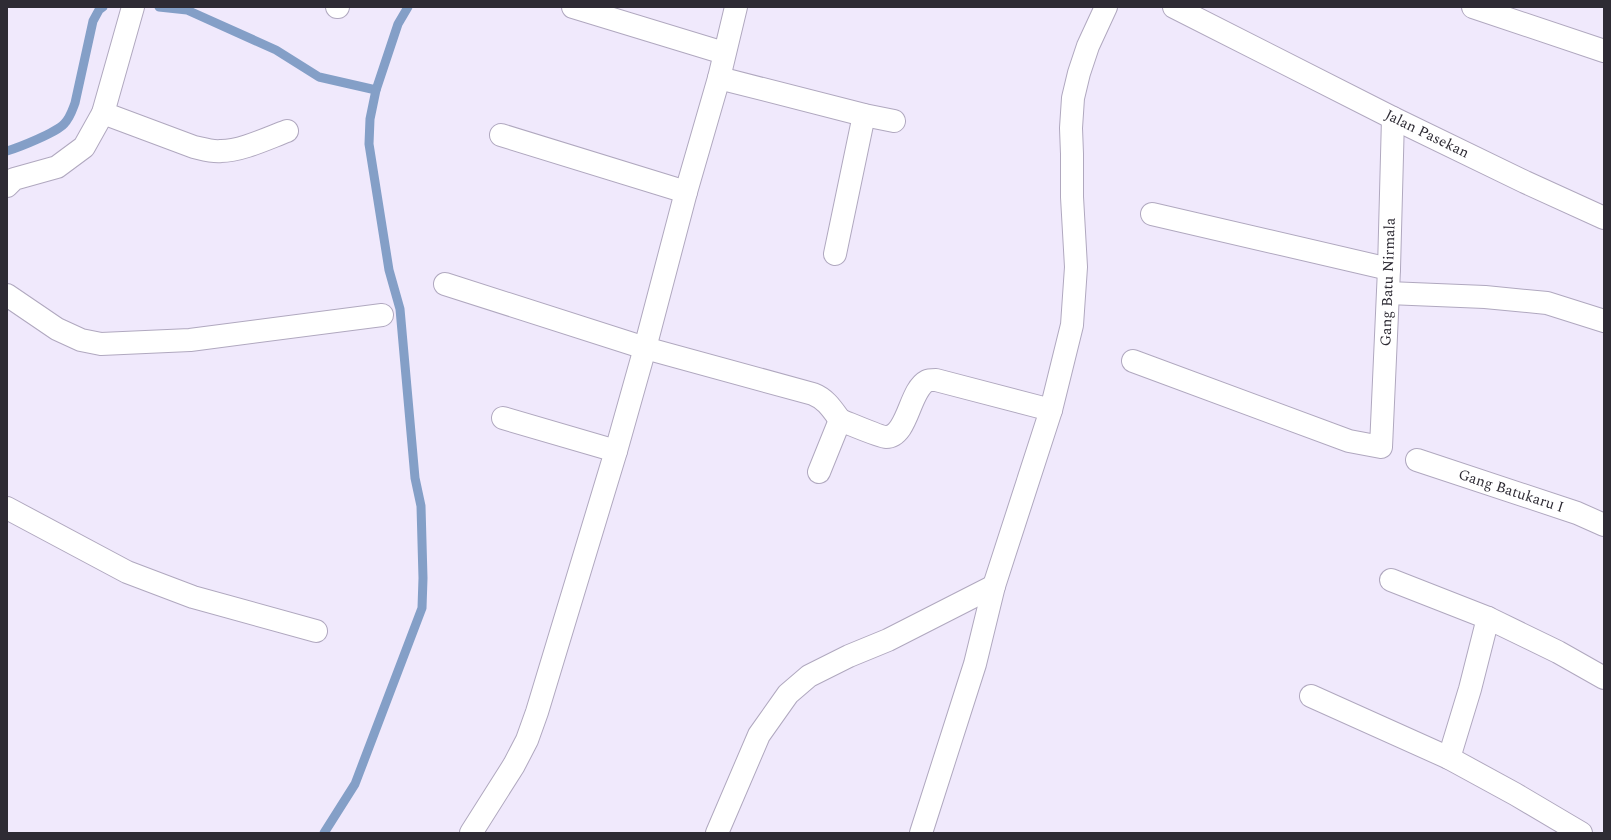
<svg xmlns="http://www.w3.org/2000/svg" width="1611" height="840" viewBox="0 0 1611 840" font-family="Spectral,serif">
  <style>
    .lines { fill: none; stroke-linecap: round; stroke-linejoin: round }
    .stream { stroke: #849fc7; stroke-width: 9 }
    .minor-casing { stroke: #b0a8bf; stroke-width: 24 }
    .tertiary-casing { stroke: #b0a8bf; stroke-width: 24 }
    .minor { stroke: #fff; stroke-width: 22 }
    .tertiary { stroke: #fff; stroke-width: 22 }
    .labels { text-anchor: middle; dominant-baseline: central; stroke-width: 4; stroke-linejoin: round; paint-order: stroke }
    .street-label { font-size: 15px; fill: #2e2b34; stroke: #fff }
  </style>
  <rect width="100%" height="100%" fill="#f0e9fc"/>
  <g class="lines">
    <g class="stream">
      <path d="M159,7L187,10L276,50L319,77L376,90"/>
      <path d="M7,151C20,147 55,133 64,124C70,118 72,111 75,103L93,21L99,10L103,7"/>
      <path d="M324,833L355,784L422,608L423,578L421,506L415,478L400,309L389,270L369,144L370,119L376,90L398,24L408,7"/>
    </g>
    <g class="minor-casing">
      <g id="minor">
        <path d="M337,7H338"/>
        <path d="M573,7L724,53"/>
        <path d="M1473,7L1604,51"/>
        <path d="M719,78L864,115L894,121"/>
        <path d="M103,113L194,147C203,149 212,152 221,151C241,151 268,138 287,131"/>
        <path d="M501,135L686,192"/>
        <path d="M7,186L14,179L57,167L84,147L103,113L133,7"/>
        <path d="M1152,214L1389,269"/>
        <path d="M835,254L864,115"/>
        <path d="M445,284L645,348L813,394C826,399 832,409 840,420"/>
        <path d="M1388,293L1485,297L1547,303L1604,321"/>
        <path d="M7,295L57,329L81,340L101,344L190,340L382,315"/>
        <path d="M1133,361L1349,441L1381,447L1389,269L1393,118"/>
        <path d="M503,418L616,451"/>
        <path d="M1417,460L1577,513L1604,525"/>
        <path d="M819,472L840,420C848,423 880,437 886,437C908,437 909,390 927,381C929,380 933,380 936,380L1051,410"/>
        <path d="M7,508L127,572L193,597L316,631"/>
        <path d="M1391,580L1488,618"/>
        <path d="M1311,696L1449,758L1515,794L1581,833"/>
        <path d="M1449,758L1470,689L1488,618L1558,652L1604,678"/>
        <path d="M471,833L514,765L527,740L537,712L616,451L645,348L686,192L719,78L736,7"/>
        <path d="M717,833L759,735L788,694L809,676L849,656L888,640L994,586"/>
        <path d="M921,833L975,664L994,586L1051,410L1072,325L1076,267L1072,197V154L1071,128L1073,98L1079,73L1088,46L1106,7"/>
      </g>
    </g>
    <g class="tertiary-casing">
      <path id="tertiary" d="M1174,7L1393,118L1525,182L1604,218"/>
    </g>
    <use href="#minor" class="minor"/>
    <use href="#tertiary" class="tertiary"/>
  </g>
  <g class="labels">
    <g class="street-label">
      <text transform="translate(1427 134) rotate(26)">Jalan Pasekan</text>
      <text transform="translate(1388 282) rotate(-88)">Gang Batu Nirmala</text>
      <text transform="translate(1511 491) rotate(18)">Gang Batukaru I</text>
    </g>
  </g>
  <rect width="1611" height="840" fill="none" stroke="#2e2b34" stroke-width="16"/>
</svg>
